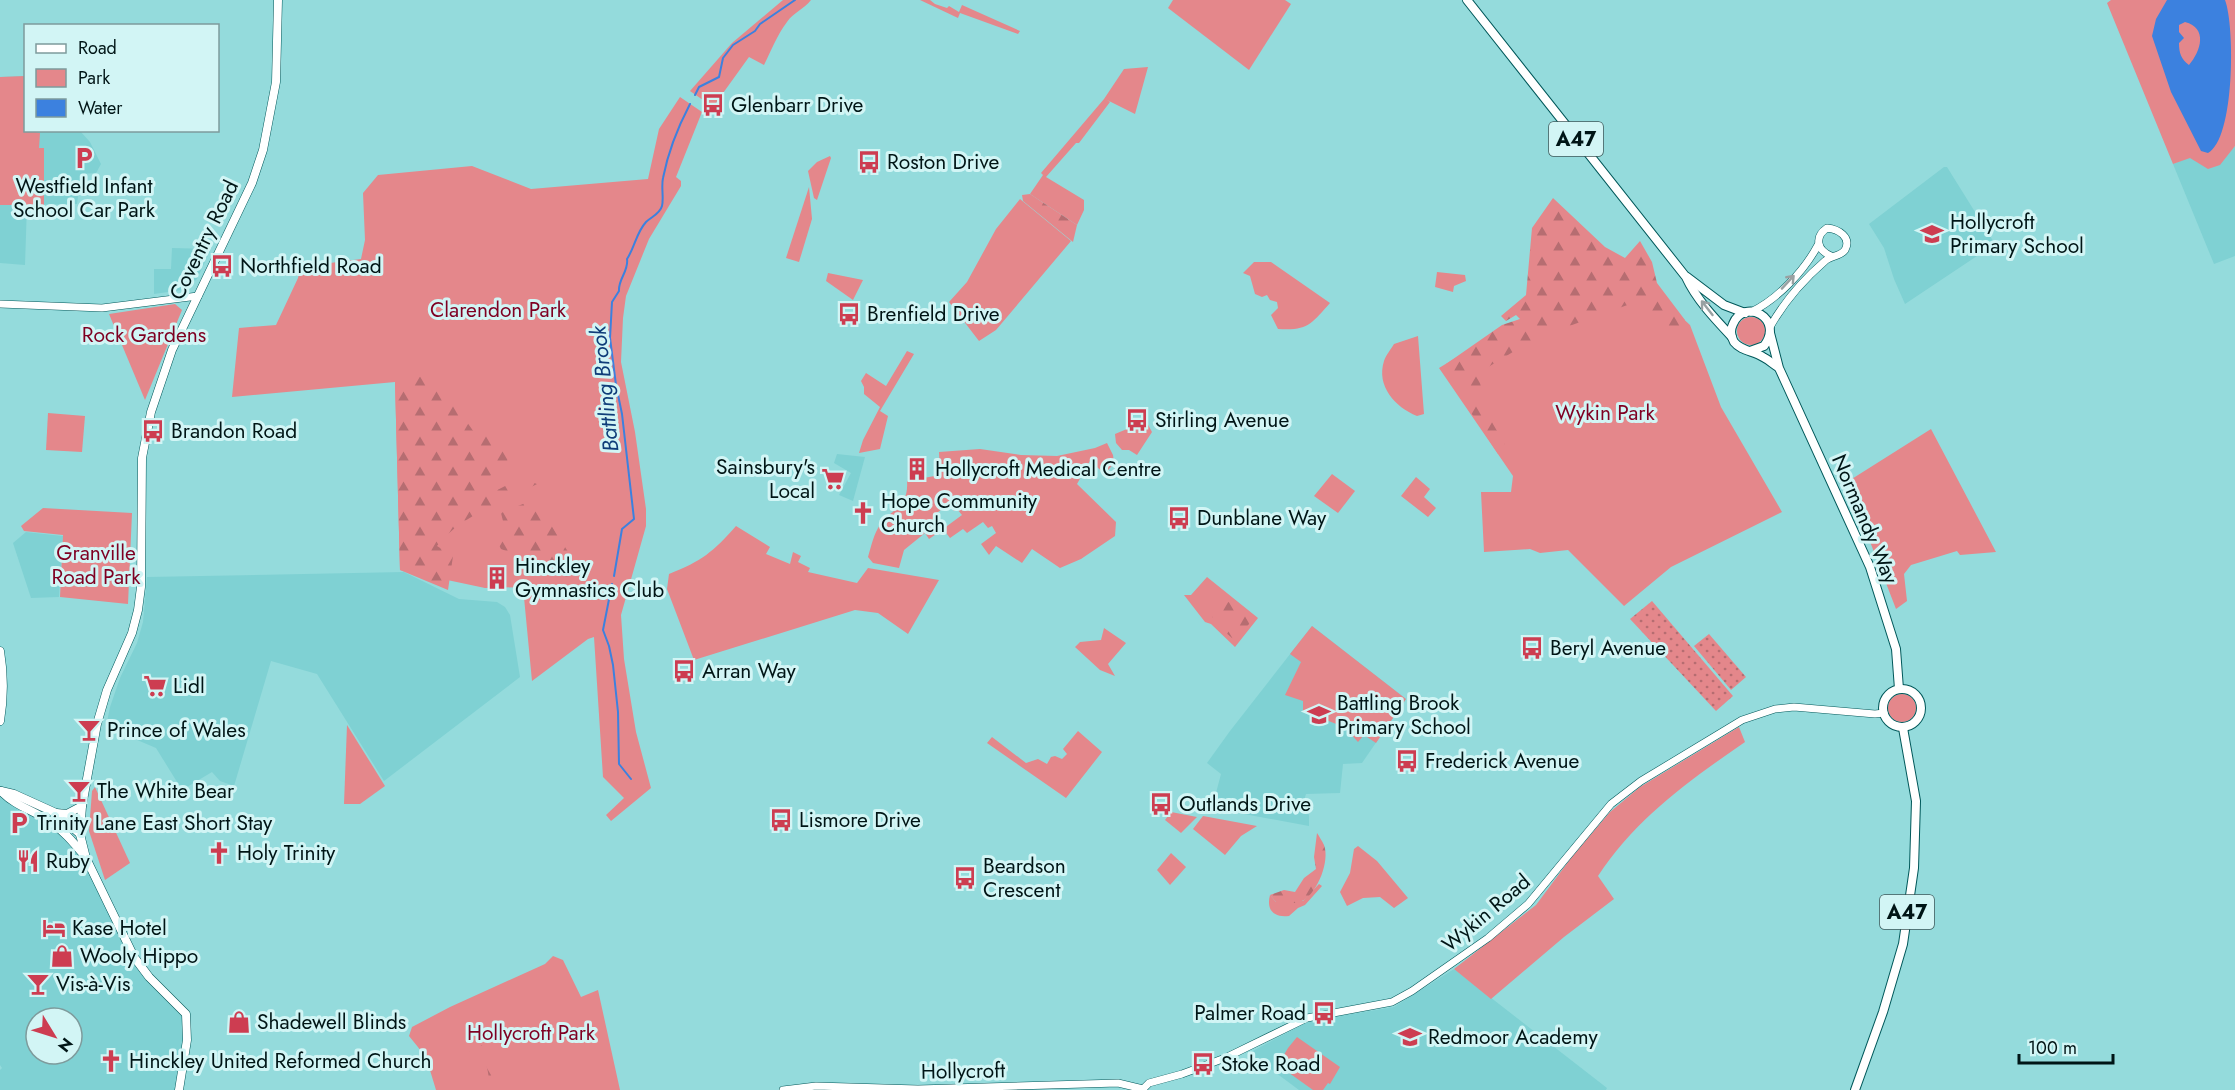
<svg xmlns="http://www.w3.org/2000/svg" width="2235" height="1090" viewBox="0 0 2235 1090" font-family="Jost,sans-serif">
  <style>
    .built { fill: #7fd1d3; fill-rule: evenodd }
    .green { fill: #e4878b }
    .forest { fill: url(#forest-firs) }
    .garden { fill: url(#garden-dots) }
    .water { fill: #3c81df; fill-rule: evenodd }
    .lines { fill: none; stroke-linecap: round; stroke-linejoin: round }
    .stream { stroke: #3c81df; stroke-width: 2 }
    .tertiary-casing { stroke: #00585a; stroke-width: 8 }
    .secondary-casing { stroke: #00585a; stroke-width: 9 }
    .primary-casing { stroke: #00585a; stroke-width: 10 }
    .tertiary { stroke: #fff; stroke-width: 7 }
    .secondary { stroke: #fff; stroke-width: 8 }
    .primary { stroke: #fff; stroke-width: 8 }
    .oneway { stroke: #99a1a2 }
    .labels { text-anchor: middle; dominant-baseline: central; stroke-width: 6; stroke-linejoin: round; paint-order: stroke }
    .shield { fill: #d2f5f5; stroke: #3f5859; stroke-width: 1.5 }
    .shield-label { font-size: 20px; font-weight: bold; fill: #001516 }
    .poi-label { font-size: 21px; fill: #001516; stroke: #d2f5f5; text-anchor: start }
    .street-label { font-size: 21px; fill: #001516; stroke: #d2f5f5 }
    .park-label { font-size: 21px; fill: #7f0022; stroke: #d2f5f5 }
    .water-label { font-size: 22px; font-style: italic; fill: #0f3d79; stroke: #d2f5f5 }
  </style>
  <defs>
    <pattern id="forest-firs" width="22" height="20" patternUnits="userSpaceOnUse" patternTransform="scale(1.5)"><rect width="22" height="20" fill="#e4878b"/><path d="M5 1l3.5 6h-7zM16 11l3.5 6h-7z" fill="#b66d71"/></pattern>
    <pattern id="garden-dots" width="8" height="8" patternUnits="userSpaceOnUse" patternTransform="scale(1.5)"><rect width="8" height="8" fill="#e4878b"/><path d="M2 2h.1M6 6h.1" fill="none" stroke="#b66d71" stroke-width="1.8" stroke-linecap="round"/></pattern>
  </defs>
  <rect width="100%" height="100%" fill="#94dbdc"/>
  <g class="built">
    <path d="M25,76L26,130L80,131L90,142L101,164L96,173L81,174L77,204L27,205L25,265L0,263V77Z"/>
    <path d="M2235,146V256L2214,264L2173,164L2190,157L2232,149Z"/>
    <path d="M1944,167H1947L1995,244L1905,304L1894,279L1884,248L1869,224Z"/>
    <path d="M172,248L211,249L197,279L190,285L182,290L154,294V269H171Z"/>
    <path d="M837,454L865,457L853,501L839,495L851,473L834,463Z"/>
    <path d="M26,532L63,536L59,597L31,598L13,543Z"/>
    <path d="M404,572L459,599L497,602L505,607L510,615L520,677L384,781L317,674L271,661L234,786L220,781L212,772L182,790L156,748L116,731L107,722L110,707L120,678L137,643L143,622L147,577Z"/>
    <path d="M1312,626L1406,699L1362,763L1343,764L1340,793L1306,794L1303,804L1309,815V826L1212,808L1221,774L1207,763L1230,731Z"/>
    <path d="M0,790L75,844L134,957L186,1014L179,1090H0V1070L2,1068L0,1065ZM36,1018H72V1054H36Z"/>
    <path d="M1454,969L1607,1088L1606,1090H1299L1249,1053L1309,1021L1394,1007Z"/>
  </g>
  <g class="green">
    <path d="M783,0H811C804,9 793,13 787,22C777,35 771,51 764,65L749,57L713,107L690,91L732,43Z"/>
    <path d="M920,0H930L935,4L947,8L949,6L959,12L962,5L1020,31L1018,34L960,13L958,18Z"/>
    <path d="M1173,0H1285L1291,4L1249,70L1168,8Z"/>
    <path d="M2111,0H2235V146L2220,165L2208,169L2190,158L2173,164L2107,3Z"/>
    <path d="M1148,67L1135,114L1107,100L1110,102L1079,143H1076L1046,177L1084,200V210L1077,225L1030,194L1043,175L1041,173L1104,99L1124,69Z"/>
    <path d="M25,76L26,130L40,133L39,148H44V205H0V77Z"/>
    <path d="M680,97L702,112L676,177L681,181V186L649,239L626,296L623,318L621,362L635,432L646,509V526L621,615L624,659L636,732L651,788L611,821L606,815L624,798L603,777L594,637L588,639L532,681L523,587L485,588L400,570L395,382L232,397L239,328L276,325L298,278L302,261L330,263L361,259L365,240L363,193L378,175L472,166L531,189L648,179L659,129Z"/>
    <path d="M830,156L831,158L817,200L814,198L808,171L817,162Z"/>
    <path d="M809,187L812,219L799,262L786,258Z"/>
    <path d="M1020,199L1071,241L996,330L979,341L949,302L967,282L996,229Z"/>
    <path d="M1254,262H1271L1330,303C1311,324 1308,331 1278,329L1271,315L1278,308L1277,302L1270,300L1267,295L1262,297L1255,294L1250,276L1243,273Z"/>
    <path d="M1437,272L1465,275L1466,281L1454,286L1453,292L1435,287Z"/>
    <path d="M828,273L863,280L853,300L826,281Z"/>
    <path d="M1648,286L1690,325L1721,407L1782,512L1671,567L1624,606L1568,550L1540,553L1530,549L1484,552L1481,492H1511L1513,476L1439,368L1518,320Z"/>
    <path d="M175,304L182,310L145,400L109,314Z"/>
    <circle cx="1751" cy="331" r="14"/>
    <path d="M1418,336L1424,414L1417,416C1395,407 1376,386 1384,361C1386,355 1391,349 1394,344Z"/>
    <path d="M907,351L914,354L880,411L888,416L880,449L859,453L863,440L880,407L864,394V387L861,381L866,373L886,386Z"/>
    <path d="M48,413L85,416L82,452L46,450Z"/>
    <path d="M1146,421L1152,432L1137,455L1129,450H1122L1116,443L1115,434Z"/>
    <path d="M1931,429L1996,552L1960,555L1957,551L1911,565L1904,574L1907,601L1896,609L1847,482Z"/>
    <path d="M1107,443L1113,455L1114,463L1105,474L1090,461L1077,484L1116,522L1115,536L1081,559L1060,568L1032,549L1022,563L996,546L989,555L981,544L996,533L992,526L988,528L983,522L967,533L963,529L950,538L943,529L962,515L957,509L954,511L949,504L934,515L938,521L936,523L942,530L929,539L925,533L904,550L899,568L873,563L868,557C871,547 874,533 880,525C892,508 909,507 907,481L940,475L939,452L980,449L1021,455L1057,456L1095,448Z"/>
    <path d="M1332,474L1355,491L1338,513L1314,496Z"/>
    <path d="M1416,477L1430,489L1424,497L1436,508L1428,517L1401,496Z"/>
    <path d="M43,508L132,513L128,604L60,597L63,535L24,531L21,526Z"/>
    <path d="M736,526L770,547L766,554L790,564L793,552L801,556L798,562L810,568L808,572L857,583L868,568L939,580L908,634L878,613L855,610L694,660L667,589L669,574C702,561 713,552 736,526Z"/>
    <path d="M1207,577L1258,618L1235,647L1211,624L1205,622L1184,595H1191Z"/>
    <path d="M1312,626L1406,699L1376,743L1364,735L1358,742L1344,727L1303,711V701L1285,695L1301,662L1290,654Z"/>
    <path d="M1104,628L1126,643L1108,664L1115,676L1100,670L1075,647L1080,642L1101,640Z"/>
    <circle cx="1902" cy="708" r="14"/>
    <path d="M347,725L385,786L360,804H344Z"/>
    <path d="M1739,727L1745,742C1690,780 1636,818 1598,876L1614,899L1564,937L1491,999L1454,969L1536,905L1571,858L1610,812L1640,787Z"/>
    <path d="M1078,731L1102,752L1066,798L987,743L992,737L1026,763L1038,759L1047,764L1051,757L1055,756L1062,759L1067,754L1063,749Z"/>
    <path d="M95,787L130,863L105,880L89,831L92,791Z"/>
    <path d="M1171,812L1197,817L1181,833L1165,820Z"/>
    <path d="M1203,816L1257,826L1241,836L1225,855L1193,829Z"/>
    <path d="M1358,846L1377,861L1408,898L1394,908L1380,897L1363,898L1347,906L1340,892L1350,873L1354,849Z"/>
    <path d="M1171,853L1186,867L1170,885L1157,870Z"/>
    <path d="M1319,884L1322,886L1305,905L1298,908L1289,916C1274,918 1266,910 1270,895L1276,902L1303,901Z"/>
    <path d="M553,956L563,960L581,997L598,990L620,1090H436L426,1057L409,1036L412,1027L450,1007L545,964Z"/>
    <path d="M1297,1037L1340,1067L1330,1084L1328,1083L1323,1090H1313L1278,1065L1288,1048Z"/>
  </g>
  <g class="forest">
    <path d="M1030,194L1077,225L1073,242L1023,201L1022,195Z"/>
    <path d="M1553,198L1605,247L1625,258L1640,241L1652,262L1657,283L1685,320L1683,325L1674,327L1664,336L1653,316L1633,303L1536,338L1480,372C1480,402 1488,418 1505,443L1498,454L1466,405L1463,386L1446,364L1502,325L1520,319L1516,315L1506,321L1501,316L1526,295L1532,228Z"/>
    <path d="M438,373L462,415L476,435L501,433L508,460L490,476L466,502L472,503L521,478L537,484C504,501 460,516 437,546L453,556L448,590L400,570L395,382Z"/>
    <path d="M535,499L575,563L588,561L587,577L576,575L548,579L537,560L523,551L511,553L501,549L493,534L504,525L501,513Z"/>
    <path d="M1219,596H1222L1225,603L1229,602L1237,608V612C1227,621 1224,623 1212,617L1210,612L1214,609L1217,610L1220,606L1214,603Z"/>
    <path d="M1241,613L1250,619L1249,624L1237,639L1232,638L1224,631L1225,626L1231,624L1235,616Z"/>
    <path d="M1317,833C1319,836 1322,841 1324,845C1330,861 1318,891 1304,900C1296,905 1284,903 1276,902L1270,895L1284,890L1295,892L1304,878L1316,869L1314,857Z"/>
    <path d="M478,1043L487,1049L490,1057L496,1090H490C489,1075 487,1045 466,1052L464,1045Z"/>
  </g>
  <g class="garden">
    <path d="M1652,601L1733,696L1716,711L1630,619Z"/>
    <path d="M1709,634L1746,677L1731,690L1694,646Z"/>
  </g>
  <path class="water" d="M2167,0H2225C2235,26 2235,139 2208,153L2201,151L2171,92L2152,36L2156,19ZM2185,22C2208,28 2201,51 2189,65C2181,59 2179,53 2179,43L2184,38L2179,32V25Z"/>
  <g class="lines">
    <g class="stream">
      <path d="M695,95L699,87L719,77L723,58L733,45L755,31L760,24L795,0"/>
      <path d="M614,576L622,529L634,519L622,414L616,385L610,338L612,302L619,291C618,279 629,271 627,259C635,247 636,233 646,222C651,217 660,214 662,206C664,198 661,187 663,178C668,152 678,127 690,104"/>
      <path d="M612,584L603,630L609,646L613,665L618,712L619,764L631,779"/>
    </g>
    <g class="tertiary-casing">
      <g id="tertiary">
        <path d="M0,304L102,308L198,296"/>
        <path d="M1751,312C1778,299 1804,271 1818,245"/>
        <path d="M1770,327C1784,302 1803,280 1825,261C1831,255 1840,257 1845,250C1852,237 1838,229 1827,228C1814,237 1817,250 1831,256"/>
        <path d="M1143,1089L1149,1083L1182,1074L1225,1058L1307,1018L1392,1002L1412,991L1488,938L1528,904L1611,804L1641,781L1742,720L1775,709L1794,707L1875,714L1884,713"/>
        <path d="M783,1090L816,1086L918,1089L1118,1083L1143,1089"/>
      </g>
    </g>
    <g class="secondary-casing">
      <g id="secondary">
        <path d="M0,651C4,675 4,697 0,721"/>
        <path d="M1,791L14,794L56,813L80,834L86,858L134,957L149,977L186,1014L187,1040L179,1090"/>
        <path d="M1,791C15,806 33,810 49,821C63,830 73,842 83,854"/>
        <path d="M56,813L67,814L82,806"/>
        <path d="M80,834L82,806L97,724L107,690L132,633L138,610L141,587L142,458L151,412L172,350L252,183L263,150L276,82L278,0"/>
      </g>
    </g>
    <g class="primary-casing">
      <g id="primary">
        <path d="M1467,0L1686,277C1696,299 1715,319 1732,337"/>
        <path d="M1687,277L1724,305L1745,313"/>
        <path d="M1770,333L1779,368L1870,567L1896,649L1899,689"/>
        <path d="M1750,351L1764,346C1785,318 1744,297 1733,324C1730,330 1731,337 1734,342C1741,351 1754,351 1763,357C1769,360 1773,364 1778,367"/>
        <circle cx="1902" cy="708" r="19"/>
        <path d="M1855,1090L1883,1012L1903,944L1914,868L1916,801L1903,728"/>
      </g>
    </g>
    <use href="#tertiary" class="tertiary"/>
    <use href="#secondary" class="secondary"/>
    <use href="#primary" class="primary"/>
  </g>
  <defs><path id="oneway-shaft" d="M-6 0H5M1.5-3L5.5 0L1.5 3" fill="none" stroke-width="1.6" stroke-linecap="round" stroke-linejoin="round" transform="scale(1.5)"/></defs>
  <g class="oneway">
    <use href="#oneway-shaft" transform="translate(1788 282) rotate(-47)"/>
    <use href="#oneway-shaft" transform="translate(1707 308) rotate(-128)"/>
  </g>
  <defs>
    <g id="bus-bare" transform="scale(1.8)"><path d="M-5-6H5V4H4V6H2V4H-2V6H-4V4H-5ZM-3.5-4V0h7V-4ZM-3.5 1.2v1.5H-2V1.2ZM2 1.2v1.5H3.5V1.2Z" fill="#cd3d51" stroke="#d2f5f5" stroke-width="2.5" paint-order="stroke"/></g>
    <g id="parking-bare" transform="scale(1.8)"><path d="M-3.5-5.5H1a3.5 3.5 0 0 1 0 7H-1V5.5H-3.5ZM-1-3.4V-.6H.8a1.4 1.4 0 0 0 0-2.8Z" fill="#cd3d51" stroke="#d2f5f5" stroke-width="2.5" paint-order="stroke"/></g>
    <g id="school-bare" transform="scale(1.8)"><path d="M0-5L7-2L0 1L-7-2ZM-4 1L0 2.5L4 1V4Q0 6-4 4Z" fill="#cd3d51" stroke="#d2f5f5" stroke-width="2.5" paint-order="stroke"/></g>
    <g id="building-bare" transform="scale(1.8)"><path d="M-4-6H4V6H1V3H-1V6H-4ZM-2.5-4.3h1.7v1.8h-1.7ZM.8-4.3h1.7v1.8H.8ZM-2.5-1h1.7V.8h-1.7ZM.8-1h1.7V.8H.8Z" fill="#cd3d51" stroke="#d2f5f5" stroke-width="2.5" paint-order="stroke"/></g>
    <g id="supermarket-bare" transform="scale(1.8)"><path d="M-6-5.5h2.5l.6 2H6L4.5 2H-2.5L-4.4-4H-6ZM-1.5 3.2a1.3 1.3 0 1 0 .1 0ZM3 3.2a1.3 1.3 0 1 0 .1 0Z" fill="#cd3d51" stroke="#d2f5f5" stroke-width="2.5" paint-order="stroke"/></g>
    <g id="church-bare" transform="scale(1.8)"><path d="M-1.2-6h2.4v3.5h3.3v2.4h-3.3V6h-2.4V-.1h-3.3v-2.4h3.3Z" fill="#cd3d51" stroke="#d2f5f5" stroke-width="2.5" paint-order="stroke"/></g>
    <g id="bar-bare" transform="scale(1.8)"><path d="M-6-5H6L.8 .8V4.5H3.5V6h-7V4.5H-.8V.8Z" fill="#cd3d51" stroke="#d2f5f5" stroke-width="2.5" paint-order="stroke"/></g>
    <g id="restaurant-bare" transform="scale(1.8)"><path d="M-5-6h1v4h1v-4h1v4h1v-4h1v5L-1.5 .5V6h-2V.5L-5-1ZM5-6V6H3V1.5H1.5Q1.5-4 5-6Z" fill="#cd3d51" stroke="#d2f5f5" stroke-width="2.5" paint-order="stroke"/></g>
    <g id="hotel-bare" transform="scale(1.8)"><path d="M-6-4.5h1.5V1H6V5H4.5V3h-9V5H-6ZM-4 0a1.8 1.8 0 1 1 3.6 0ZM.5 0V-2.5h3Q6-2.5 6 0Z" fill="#cd3d51" stroke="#d2f5f5" stroke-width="2.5" paint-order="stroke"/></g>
    <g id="shop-bare" transform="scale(1.8)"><path d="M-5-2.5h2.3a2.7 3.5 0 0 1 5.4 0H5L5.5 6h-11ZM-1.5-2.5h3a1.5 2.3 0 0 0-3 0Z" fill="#cd3d51" stroke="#d2f5f5" stroke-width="2.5" paint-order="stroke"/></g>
  </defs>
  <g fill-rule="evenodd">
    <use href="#bus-bare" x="713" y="105"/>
    <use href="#parking-bare" x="84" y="158"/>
    <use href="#bus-bare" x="869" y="162"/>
    <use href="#school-bare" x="1932" y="234"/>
    <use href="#bus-bare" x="222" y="266"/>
    <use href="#bus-bare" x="849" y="314"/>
    <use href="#bus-bare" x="1137" y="420"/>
    <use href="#bus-bare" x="153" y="431"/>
    <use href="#building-bare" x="917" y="469"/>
    <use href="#supermarket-bare" x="833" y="479"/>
    <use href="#church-bare" x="863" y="513"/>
    <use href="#bus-bare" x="1179" y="518"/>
    <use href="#building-bare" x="497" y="578"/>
    <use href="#bus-bare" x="1532" y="648"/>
    <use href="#bus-bare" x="684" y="671"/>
    <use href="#supermarket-bare" x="155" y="686"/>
    <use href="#school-bare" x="1319" y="715"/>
    <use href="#bar-bare" x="89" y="730"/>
    <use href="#bus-bare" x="1407" y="761"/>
    <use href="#bar-bare" x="79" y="791"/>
    <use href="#bus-bare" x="1161" y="804"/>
    <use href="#bus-bare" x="781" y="820"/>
    <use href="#parking-bare" x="19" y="823"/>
    <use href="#church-bare" x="219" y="853"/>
    <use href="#restaurant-bare" x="28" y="861"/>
    <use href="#bus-bare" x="965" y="878"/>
    <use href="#hotel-bare" x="54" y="928"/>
    <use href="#shop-bare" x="62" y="956"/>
    <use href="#bar-bare" x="38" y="984"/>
    <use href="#bus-bare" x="1324" y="1013"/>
    <use href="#shop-bare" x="239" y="1022"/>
    <use href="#school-bare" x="1410" y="1037"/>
    <use href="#church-bare" x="111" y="1061"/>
    <use href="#bus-bare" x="1203" y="1064"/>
  </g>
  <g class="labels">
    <g class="shield">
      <rect x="1549" y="122" width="54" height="34" rx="4.5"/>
      <rect x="1880" y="895" width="54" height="34" rx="4.5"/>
    </g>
    <g class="shield-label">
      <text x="1576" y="139">A47</text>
      <text x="1907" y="912">A47</text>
    </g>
    <g class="poi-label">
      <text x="731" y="105">Glenbarr Drive</text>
      <text x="887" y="162">Roston Drive</text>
      <text x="84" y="186" text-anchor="middle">Westfield Infant<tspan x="84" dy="24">School Car Park</tspan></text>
      <text x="1950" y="222">Hollycroft<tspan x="1950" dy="24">Primary School</tspan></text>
      <text x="240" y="266">Northfield Road</text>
      <text x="867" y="314">Brenfield Drive</text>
      <text x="1155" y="420">Stirling Avenue</text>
      <text x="171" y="431">Brandon Road</text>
      <text x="815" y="467" text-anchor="end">Sainsbury's<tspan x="815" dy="24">Local</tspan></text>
      <text x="935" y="469">Hollycroft Medical Centre</text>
      <text x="881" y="501">Hope Community<tspan x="881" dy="24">Church</tspan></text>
      <text x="1197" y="518">Dunblane Way</text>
      <text x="515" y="566">Hinckley<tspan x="515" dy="24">Gymnastics Club</tspan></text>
      <text x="1550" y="648">Beryl Avenue</text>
      <text x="702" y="671">Arran Way</text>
      <text x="173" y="686">Lidl</text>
      <text x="1337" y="703">Battling Brook<tspan x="1337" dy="24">Primary School</tspan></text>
      <text x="107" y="730">Prince of Wales</text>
      <text x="1425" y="761">Frederick Avenue</text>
      <text x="97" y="791">The White Bear</text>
      <text x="1179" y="804">Outlands Drive</text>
      <text x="799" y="820">Lismore Drive</text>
      <text x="37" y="823">Trinity Lane East Short Stay</text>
      <text x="237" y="853">Holy Trinity</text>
      <text x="46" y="861">Ruby</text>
      <text x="983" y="866">Beardson<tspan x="983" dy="24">Crescent</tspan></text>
      <text x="72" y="928">Kase Hotel</text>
      <text x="80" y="956">Wooly Hippo</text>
      <text x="56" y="984">Vis-à-Vis</text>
      <text x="1306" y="1013" text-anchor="end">Palmer Road</text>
      <text x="257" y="1022">Shadewell Blinds</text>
      <text x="1428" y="1037">Redmoor Academy</text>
      <text x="129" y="1061">Hinckley United Reformed Church</text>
      <text x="1221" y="1064">Stoke Road</text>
    </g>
    <g class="street-label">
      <text transform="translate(204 240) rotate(-64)">Coventry Road</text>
      <text transform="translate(1865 519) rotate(67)">Normandy Way</text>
      <text transform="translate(1486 913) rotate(-40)">Wykin Road</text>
      <text transform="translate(963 1071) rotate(-1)">Hollycroft</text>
    </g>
    <g class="park-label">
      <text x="498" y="310">Clarendon Park</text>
      <text x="144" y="335">Rock Gardens</text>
      <text x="1605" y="413">Wykin Park</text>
      <text x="96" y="553">Granville<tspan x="96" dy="24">Road Park</tspan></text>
      <text x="531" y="1033">Hollycroft Park</text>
    </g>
    <g class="water-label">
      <text transform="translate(604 389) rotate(-96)">Battling Brook</text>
    </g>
  </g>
  <rect x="24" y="24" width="195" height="108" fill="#d2f5f5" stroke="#7e9b9c" stroke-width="1.5"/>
  <rect x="36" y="44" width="30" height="9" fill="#ffffff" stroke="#7e9b9c" stroke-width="1.5"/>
  <text x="78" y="54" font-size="18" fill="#001516">Road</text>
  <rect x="36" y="69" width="30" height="18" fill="#e4878b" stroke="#7e9b9c" stroke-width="1.5"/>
  <text x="78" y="84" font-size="18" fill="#001516">Park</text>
  <rect x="36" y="99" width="30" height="18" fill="#3c81df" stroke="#7e9b9c" stroke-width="1.5"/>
  <text x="78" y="114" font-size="18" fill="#001516">Water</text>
  <g transform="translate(54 1036) rotate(128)"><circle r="28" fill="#d2f5f5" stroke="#7e9b9c" stroke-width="1.5"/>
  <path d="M0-4.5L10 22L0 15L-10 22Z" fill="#cd3d51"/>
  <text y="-9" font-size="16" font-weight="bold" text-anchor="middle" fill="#001516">N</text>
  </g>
  <path d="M2019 1054v9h94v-9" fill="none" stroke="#001516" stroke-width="3"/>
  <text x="2028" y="1054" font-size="18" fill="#001516" stroke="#d2f5f5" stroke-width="4.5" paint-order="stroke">100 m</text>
</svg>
